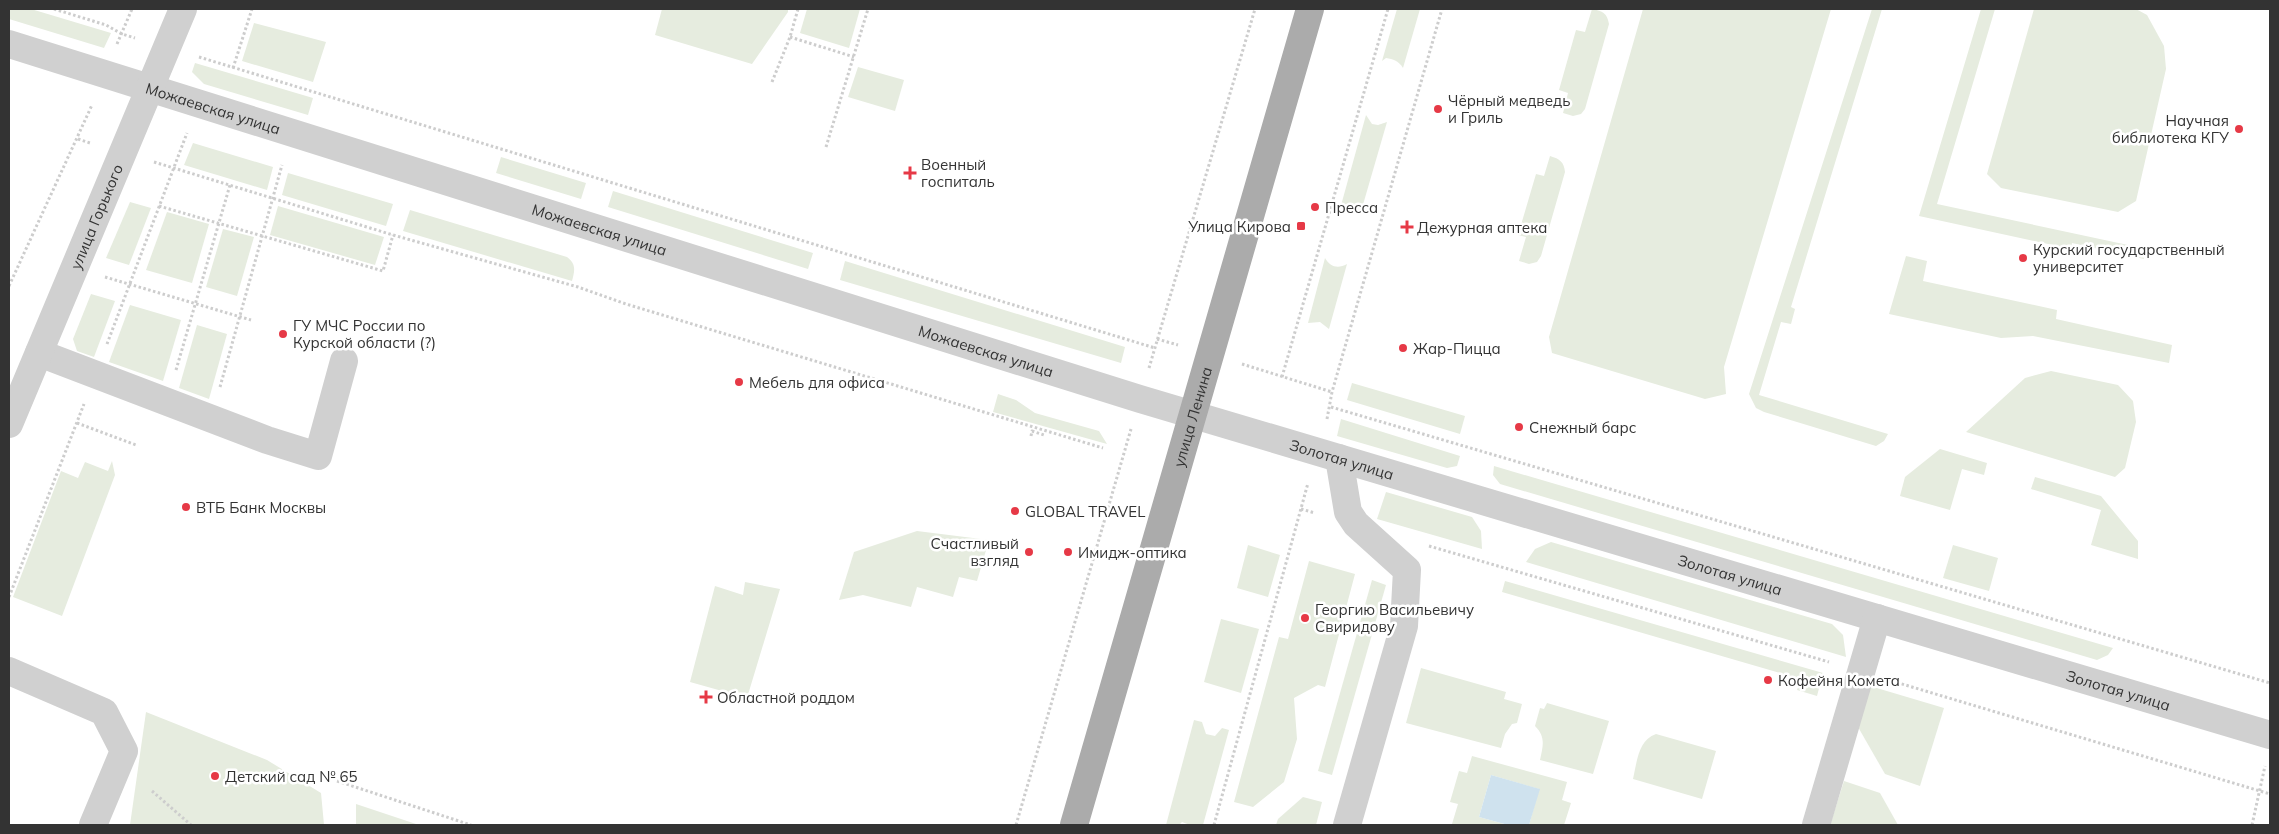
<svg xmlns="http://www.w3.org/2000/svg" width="2279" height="834" viewBox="0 0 2279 834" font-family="Mulish,sans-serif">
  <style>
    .green { fill: #e6ecdf }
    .water { fill: #cfe2ee }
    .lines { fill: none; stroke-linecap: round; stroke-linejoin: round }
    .path { stroke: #cdcdcd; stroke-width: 3; stroke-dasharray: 2.5 2.5; stroke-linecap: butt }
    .minor { stroke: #d0d0d0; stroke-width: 28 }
    .major { stroke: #ababab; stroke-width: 28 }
    .poi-dot { fill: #e63946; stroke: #fff; stroke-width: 2 }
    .labels { text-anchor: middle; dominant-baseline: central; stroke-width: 5; stroke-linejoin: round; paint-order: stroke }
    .poi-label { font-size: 15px; fill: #333; stroke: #fff; text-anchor: start }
    .street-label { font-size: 15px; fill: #333; stroke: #fff }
  </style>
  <rect width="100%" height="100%" fill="#fff"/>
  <g class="green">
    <path d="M9,9H31L111,33L104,48L9,19Z"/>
    <path d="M662,9H788V12L752,64L655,35Z"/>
    <path d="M807,9H860L849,48L800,33Z"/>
    <path d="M1397,9H1420L1403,68C1399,61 1393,59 1386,58L1382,61Z"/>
    <path d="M1592,9C1603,11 1607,13 1609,24L1585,109L1581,114L1573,116L1563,113L1568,93L1559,90L1576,30L1585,32Z"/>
    <path d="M1643,9H1831L1724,367L1726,394L1705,399L1552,353L1549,337Z"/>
    <path d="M1872,9H1882L1791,307L1795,309L1791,324L1781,322L1759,395L1888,434L1884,441L1876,446L1764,412L1756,408L1749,394Z"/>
    <path d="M1981,9H1995L1937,204L2142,248L2144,259L2072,243L2071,249L1919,216Z"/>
    <path d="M2034,9H2136L2147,15L2164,46L2166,69L2136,201L2118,212L2001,188L1987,174Z"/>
    <path d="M254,23L326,42L313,82L242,61Z"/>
    <path d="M195,63L313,98L308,115L204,84L192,72Z"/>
    <path d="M858,67L904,80L895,111L848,97Z"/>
    <path d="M1366,115L1372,124L1378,125L1387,122L1360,215L1351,207L1343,206L1340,209Z"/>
    <path d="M193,143L273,167L267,190L184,165Z"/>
    <path d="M1550,156C1560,159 1564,162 1565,172L1541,256L1537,262L1529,264L1519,261L1526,237L1518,235L1536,174L1544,176Z"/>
    <path d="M501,157L586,183L581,199L496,173Z"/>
    <path d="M288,173L393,204L386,226L282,195Z"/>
    <path d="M613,191L813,253L808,269L608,207Z"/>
    <path d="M130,202L151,208L129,265L106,258Z"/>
    <path d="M278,206L384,237L375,265L270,235Z"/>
    <path d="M410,210L567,257C576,264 575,270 572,281L403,231Z"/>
    <path d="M167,212L209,224L192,283L146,270Z"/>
    <path d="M223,229L254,237L237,296L206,287Z"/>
    <path d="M1906,256L1927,261L1923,281L2057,310L2056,319L2172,345L2169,363L2033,336L2001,338L1889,314Z"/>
    <path d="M1325,258C1330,267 1338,269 1347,264L1329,329L1320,322L1308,323Z"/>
    <path d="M845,261L1125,347L1121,363L840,280Z"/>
    <path d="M91,294L115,301L94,357L77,351L73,339Z"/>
    <path d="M130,305L181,320L163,381L109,362Z"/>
    <path d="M197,325L227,334L209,399L179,388Z"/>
    <path d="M2051,371L2118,385L2133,401L2136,422L2125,468L2115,477L1966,432L2025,378Z"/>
    <path d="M1352,383L1465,416L1460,434L1347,400Z"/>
    <path d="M998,394L1016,400L1035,413L1099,431L1107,444L993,412Z"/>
    <path d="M1341,419L1460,456L1457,466L1447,468L1337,436Z"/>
    <path d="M1940,449L1987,463L1984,475L1962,469L1950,510L1900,496L1905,477Z"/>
    <path d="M112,461L115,475L62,616L13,597L61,471L78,478L85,462L108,471Z"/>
    <path d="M1494,466L2113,648L2108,655L2097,660L1500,484L1493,475Z"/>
    <path d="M2035,477L2101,496L2138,541V559L2091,545L2101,510L2031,489Z"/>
    <path d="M1386,492L1472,517L1481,531L1482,549L1377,519Z"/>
    <path d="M917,531L989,540L977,581L959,577L953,597L917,587L911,607L863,595L839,600L854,552Z"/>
    <path d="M1551,542L1832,624L1843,635L1846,657L1526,562L1535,549Z"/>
    <path d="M1248,545L1280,555L1268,597L1237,588Z"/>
    <path d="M1953,545L1998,558L1989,591L1943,578Z"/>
    <path d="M1309,561L1355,574L1325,687L1318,685L1294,698L1297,739L1284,782L1253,807L1234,802L1279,637L1288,639Z"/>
    <path d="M1372,580L1386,585L1332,775L1318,771Z"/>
    <path d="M1505,581L1823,673L1817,696L1797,690L1801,679L1502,592Z"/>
    <path d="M745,582L780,589L747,698L690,682L715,586L743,595Z"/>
    <path d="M1221,619L1259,629L1241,693L1204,682Z"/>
    <path d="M1421,668L1506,692L1504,699L1522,704L1517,723L1512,724L1505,734L1501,748L1406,723Z"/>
    <path d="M1870,686L1944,708L1920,786L1885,774L1858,727Z"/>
    <path d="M1547,703L1609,721L1593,774L1540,760C1543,746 1546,737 1535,726L1540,708L1544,709Z"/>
    <path d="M146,712L267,760L321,793L324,825H130Z"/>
    <path d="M1194,720L1202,722L1206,734L1215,736L1222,728L1229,730L1203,825H1190L1182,822L1179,825H1166Z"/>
    <path d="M1656,734L1716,751L1702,799L1633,779C1637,762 1638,740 1656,734Z"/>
    <path d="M1472,756L1567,782L1562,800L1571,803L1564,825H1529L1539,789L1491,775L1479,817L1508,825L1452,824L1458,804L1450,802L1459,771L1467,773Z"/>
    <path d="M1844,781L1880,793L1898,825H1830Z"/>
    <path d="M1303,797L1322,802L1316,825H1276L1278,819Z"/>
    <path d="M356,804L419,825H356Z"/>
  </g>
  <path class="water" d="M1491,775L1540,789L1529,825H1508L1479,817Z"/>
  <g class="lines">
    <g class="path">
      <path d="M54,9L106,25L122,34L135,38"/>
      <path d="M790,37L854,57"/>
      <path d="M117,44L132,9"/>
      <path d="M199,57L1155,348"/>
      <path d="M233,68L252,9"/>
      <path d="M772,82L790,37L798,9"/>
      <path d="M78,139L90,143"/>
      <path d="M826,147L868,9"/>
      <path d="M154,162L393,235L578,287L626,304L1103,448"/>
      <path d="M159,206L383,271L393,235"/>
      <path d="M105,277L251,320"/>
      <path d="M9,286L92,105"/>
      <path d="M1157,339L1178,345"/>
      <path d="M107,344L187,133"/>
      <path d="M1242,364L1332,392"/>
      <path d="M1149,368L1255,9"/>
      <path d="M176,370L230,185"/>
      <path d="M1282,377L1388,9"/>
      <path d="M220,387L282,165"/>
      <path d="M1331,407L2270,683"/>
      <path d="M1327,419L1332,392L1442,9"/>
      <path d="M77,423L136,445"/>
      <path d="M1031,436L1032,431L1044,435"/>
      <path d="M1301,509L1315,513"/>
      <path d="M1429,546L1829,662"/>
      <path d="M9,597L84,404"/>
      <path d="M1892,681L2270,794"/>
      <path d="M337,781L471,825"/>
      <path d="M152,791L191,825"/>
      <path d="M1016,825L1131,429"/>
      <path d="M1214,825L1308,483"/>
      <path d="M2252,825L2265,766"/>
    </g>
    <g class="minor">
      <path id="s1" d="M9,44L1140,399L2270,735"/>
      <path d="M39,353L267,440L318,456L344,361"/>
      <path id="s2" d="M9,424L183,9"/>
      <path d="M1339,458L1348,512L1356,524L1407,570L1404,626L1347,825"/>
      <path d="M9,671L104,712L124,751L93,825"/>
      <path d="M1816,825L1877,618"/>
    </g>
    <path class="major" id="s3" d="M1074,825L1310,9"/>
  </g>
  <g class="poi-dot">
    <circle cx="1438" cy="109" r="5"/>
    <circle cx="2239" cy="129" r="5"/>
    <path d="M907.5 165.5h5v5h5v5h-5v5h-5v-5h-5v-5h5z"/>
    <circle cx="1315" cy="207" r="5"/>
    <rect x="1296" y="221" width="10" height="10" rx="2.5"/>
    <path d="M1404.5 219.5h5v5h5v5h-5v5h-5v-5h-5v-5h5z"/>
    <circle cx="2023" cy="258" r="5"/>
    <circle cx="283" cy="334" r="5"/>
    <circle cx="1403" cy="348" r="5"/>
    <circle cx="739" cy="382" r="5"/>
    <circle cx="1519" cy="427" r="5"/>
    <circle cx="186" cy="507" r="5"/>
    <circle cx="1015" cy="511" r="5"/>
    <circle cx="1029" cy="552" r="5"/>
    <circle cx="1068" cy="552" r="5"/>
    <circle cx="1305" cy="618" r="5"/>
    <circle cx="1768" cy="680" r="5"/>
    <path d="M703.5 689.5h5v5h5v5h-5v5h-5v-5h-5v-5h5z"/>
    <circle cx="215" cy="776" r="5"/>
  </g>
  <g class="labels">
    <g class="poi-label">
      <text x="1448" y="100">Чёрный медведь<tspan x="1448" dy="17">и Гриль</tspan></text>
      <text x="2229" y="120" text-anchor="end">Научная<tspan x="2229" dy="17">библиотека КГУ</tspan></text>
      <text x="921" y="164">Военный<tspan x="921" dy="17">госпиталь</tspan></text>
      <text x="1325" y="207">Пресса</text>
      <text x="1291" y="226" text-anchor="end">Улица Кирова</text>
      <text x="1417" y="227">Дежурная аптека</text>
      <text x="2033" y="249">Курский государственный<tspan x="2033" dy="17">университет</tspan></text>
      <text x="293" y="325">ГУ МЧС России по<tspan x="293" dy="17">Курской области (?)</tspan></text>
      <text x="1413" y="348">Жар-Пицца</text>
      <text x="749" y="382">Мебель для офиса</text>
      <text x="1529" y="427">Снежный барс</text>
      <text x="196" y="507">ВТБ Банк Москвы</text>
      <text x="1025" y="511">GLOBAL TRAVEL</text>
      <text x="1019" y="543" text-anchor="end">Счастливый<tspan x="1019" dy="17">взгляд</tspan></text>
      <text x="1078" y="552">Имидж-оптика</text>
      <text x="1315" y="609">Георгию Васильевичу<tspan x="1315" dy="17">Свиридову</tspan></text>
      <text x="1778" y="680">Кофейня Комета</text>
      <text x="717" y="697">Областной роддом</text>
      <text x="225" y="776">Детский сад № 65</text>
    </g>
    <g class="street-label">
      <text stroke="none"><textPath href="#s1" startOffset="214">Можаевская улица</textPath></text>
      <text stroke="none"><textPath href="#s2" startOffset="225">улица Горького</textPath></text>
      <text stroke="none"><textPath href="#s1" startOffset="619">Можаевская улица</textPath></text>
      <text stroke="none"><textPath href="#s1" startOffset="1024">Можаевская улица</textPath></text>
      <text stroke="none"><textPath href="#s3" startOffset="425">улица Ленина</textPath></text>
      <text stroke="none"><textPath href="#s1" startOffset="1396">Золотая улица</textPath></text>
      <text stroke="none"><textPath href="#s1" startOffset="1801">Золотая улица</textPath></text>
      <text stroke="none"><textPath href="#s1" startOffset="2206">Золотая улица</textPath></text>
    </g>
  </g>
  <rect width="2279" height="834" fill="none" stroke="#333333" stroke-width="20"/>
</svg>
